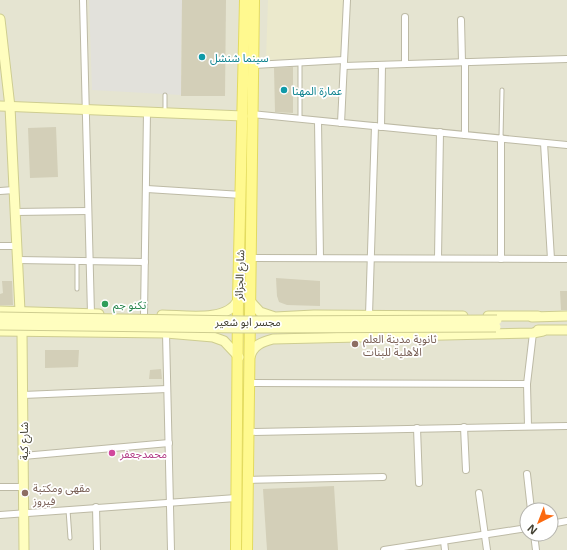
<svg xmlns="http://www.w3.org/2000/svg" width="567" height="550" viewBox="0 0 567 550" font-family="'Noto Sans','Noto Sans Arabic',sans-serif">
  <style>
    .residential { fill: #e5e4d1; fill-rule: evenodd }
    .education { fill: #ebe9cc }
    .parking { fill: #e2e1db }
    .building { fill: #d3cfb8 }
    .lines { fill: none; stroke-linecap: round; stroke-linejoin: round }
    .lane-casing { stroke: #bdbaa5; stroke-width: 5 }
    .street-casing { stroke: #bdbaa5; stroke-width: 8 }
    .secondary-casing { stroke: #cecd90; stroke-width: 11 }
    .primary-casing { stroke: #e3db5f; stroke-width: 12 }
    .lane { stroke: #fff; stroke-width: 3 }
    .street { stroke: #fff; stroke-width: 6 }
    .secondary { stroke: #fffebf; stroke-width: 9 }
    .primary { stroke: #fff98f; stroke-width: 10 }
    .secondary-bridge-casing { stroke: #cecd90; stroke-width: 11; stroke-linecap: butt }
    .secondary-bridge { stroke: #fffebf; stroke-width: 9 }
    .culture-dot { fill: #0f9aa8; stroke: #fff; stroke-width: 1.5 }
    .leisure-dot { fill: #2e9e5b; stroke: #fff; stroke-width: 1.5 }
    .education-dot { fill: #8d6e63; stroke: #fff; stroke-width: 1.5 }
    .hotel-dot { fill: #d1479c; stroke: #fff; stroke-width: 1.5 }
    .labels { text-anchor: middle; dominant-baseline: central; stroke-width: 3.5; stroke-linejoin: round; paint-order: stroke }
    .culture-label { font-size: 11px; fill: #0d838f; stroke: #fff; text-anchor: start }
    .street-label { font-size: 11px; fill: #434133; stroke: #fff }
    .leisure-label { font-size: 11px; fill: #27864d; stroke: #fff; text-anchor: start }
    .education-label { font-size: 11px; fill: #785e54; stroke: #fff; text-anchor: start }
    .hotel-label { font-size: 11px; fill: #b23c85; stroke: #fff; text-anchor: start }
  </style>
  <rect width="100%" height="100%" fill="#f1f0e3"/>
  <path class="residential" d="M0,0H567V550H0ZM527,510H551V534H527Z"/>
  <path class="education" d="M268,0H343L340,57L266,60Z"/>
  <path class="parking" d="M89,0H182L181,95L92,90Z"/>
  <g class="building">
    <path d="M182,0H226L225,96H181Z"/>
    <path d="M293,67V113L275,112L274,68Z"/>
    <path d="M56,127L58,177L30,178L28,128Z"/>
    <path d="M276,278L320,281V306L287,305L279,302L277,296Z"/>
    <path d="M2,281H12L13,305H0V294L3,293Z"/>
    <path d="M560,291H567V310H561Z"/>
    <path d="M45,350H79L78,367L45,368Z"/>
    <path d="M161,369L162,379H149L150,370Z"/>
    <path d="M334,486L338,550H267L263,489Z"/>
  </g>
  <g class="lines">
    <g class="lane-casing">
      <g id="lane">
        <path d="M165,111V95"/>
        <path d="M300,118V62"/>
        <path d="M501,138L502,90"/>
        <path d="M77,289V261"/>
        <path d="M68,510L70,538"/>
      </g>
    </g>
    <g class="street-casing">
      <g id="street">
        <path d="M83,0L91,314"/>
        <path d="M461,20L462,62"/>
        <path d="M405,64V17"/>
        <path d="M253,65L344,60"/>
        <path d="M344,66L567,59"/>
        <path d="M252,114L567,145"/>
        <path d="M318,121L320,258"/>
        <path d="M341,123L347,0"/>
        <path d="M381,127L382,65"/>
        <path d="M465,135V62"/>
        <path d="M544,143L551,259"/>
        <path d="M147,189L242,195"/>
        <path d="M0,191L14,190"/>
        <path d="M15,212L88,211"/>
        <path d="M0,246H17"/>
        <path d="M251,258L567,259"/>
        <path d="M438,258L440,132"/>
        <path d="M501,259V138"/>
        <path d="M18,260L145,262"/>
        <path d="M144,315L147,112"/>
        <path d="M369,315L375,126"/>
        <path d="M166,333L171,550"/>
        <path d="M249,383L527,384"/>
        <path d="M23,395L167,389"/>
        <path d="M528,426L527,384L533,333"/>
        <path d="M464,427L466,470"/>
        <path d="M417,428L419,483"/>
        <path d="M249,432L567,426"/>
        <path d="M23,456L169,443"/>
        <path d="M527,474L531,510"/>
        <path d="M247,480L383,477"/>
        <path d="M0,487H23"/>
        <path d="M479,493L487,550"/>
        <path d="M96,507L97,550"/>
        <path d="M0,515L236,498"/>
        <path d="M551,524L567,521"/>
        <path d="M534,534L536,550"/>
        <path d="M444,541L445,550"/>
        <path d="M384,550L527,528"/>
      </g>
    </g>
    <g class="secondary-casing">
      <g id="secondary">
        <path d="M0,19L10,107L20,311"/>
        <path d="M0,106L243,116"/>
        <path d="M250,301L260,312L275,317L314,315L463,316"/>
        <path d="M0,311L99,314"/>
        <path d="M162,315C184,315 227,323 238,300"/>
        <path d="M488,316H538"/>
        <path d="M532,317L567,316"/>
        <path d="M538,330H567"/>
        <path d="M0,331L166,333L213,337L224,341L239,357"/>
        <path d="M22,332L24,550"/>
        <path d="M250,357C253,345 262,342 273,339L533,333L543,331"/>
      </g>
    </g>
    <g class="primary-casing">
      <g id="primary">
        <path d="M236,550L238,300L245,0"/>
        <path d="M247,550L254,0"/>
      </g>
    </g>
    <use href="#lane" class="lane"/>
    <use href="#street" class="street"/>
    <use href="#secondary" class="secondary"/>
    <use href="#primary" class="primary"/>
    <g class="secondary-bridge-casing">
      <g id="secondary-bridge">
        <path d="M0,317L244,321L497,320"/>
        <path d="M0,325L244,328L496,327"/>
      </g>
    </g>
    <use href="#secondary-bridge" class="secondary-bridge"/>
  </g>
  <g class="culture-dot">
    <circle cx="202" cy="57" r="4"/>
    <circle cx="284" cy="90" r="4"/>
  </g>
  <circle class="leisure-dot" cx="105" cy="304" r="4"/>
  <g class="education-dot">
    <circle cx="355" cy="344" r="4"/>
    <circle cx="25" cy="493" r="4"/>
  </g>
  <circle class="hotel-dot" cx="112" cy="453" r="4"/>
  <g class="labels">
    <g class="culture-label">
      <text x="210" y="57">سينما شنشل</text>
      <text x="292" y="90">عمارة المهنا</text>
    </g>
    <g class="street-label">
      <text transform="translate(239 275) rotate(-88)">شارع الجزائر</text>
      <text x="248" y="321">مجسر ابو شعير</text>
      <text transform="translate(23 441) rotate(-90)">شارع كية</text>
    </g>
    <g class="leisure-label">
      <text x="113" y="304">تكنو جم</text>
    </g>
    <g class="education-label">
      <text x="363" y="338">ثانوية مدينة العلم<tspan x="363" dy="13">الأهلية للبنات</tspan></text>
      <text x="33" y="487">مقهى ومكتبة<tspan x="33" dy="13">فيروز</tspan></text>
    </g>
    <g class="hotel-label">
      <text x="120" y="453">محمدجعفر</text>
    </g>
  </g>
  <g transform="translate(539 522) rotate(222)"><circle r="19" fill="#ffffff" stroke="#b4b3ad"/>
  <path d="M0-3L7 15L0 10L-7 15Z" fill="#fb6a10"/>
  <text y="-6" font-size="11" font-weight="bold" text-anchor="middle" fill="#434133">N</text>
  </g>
</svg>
